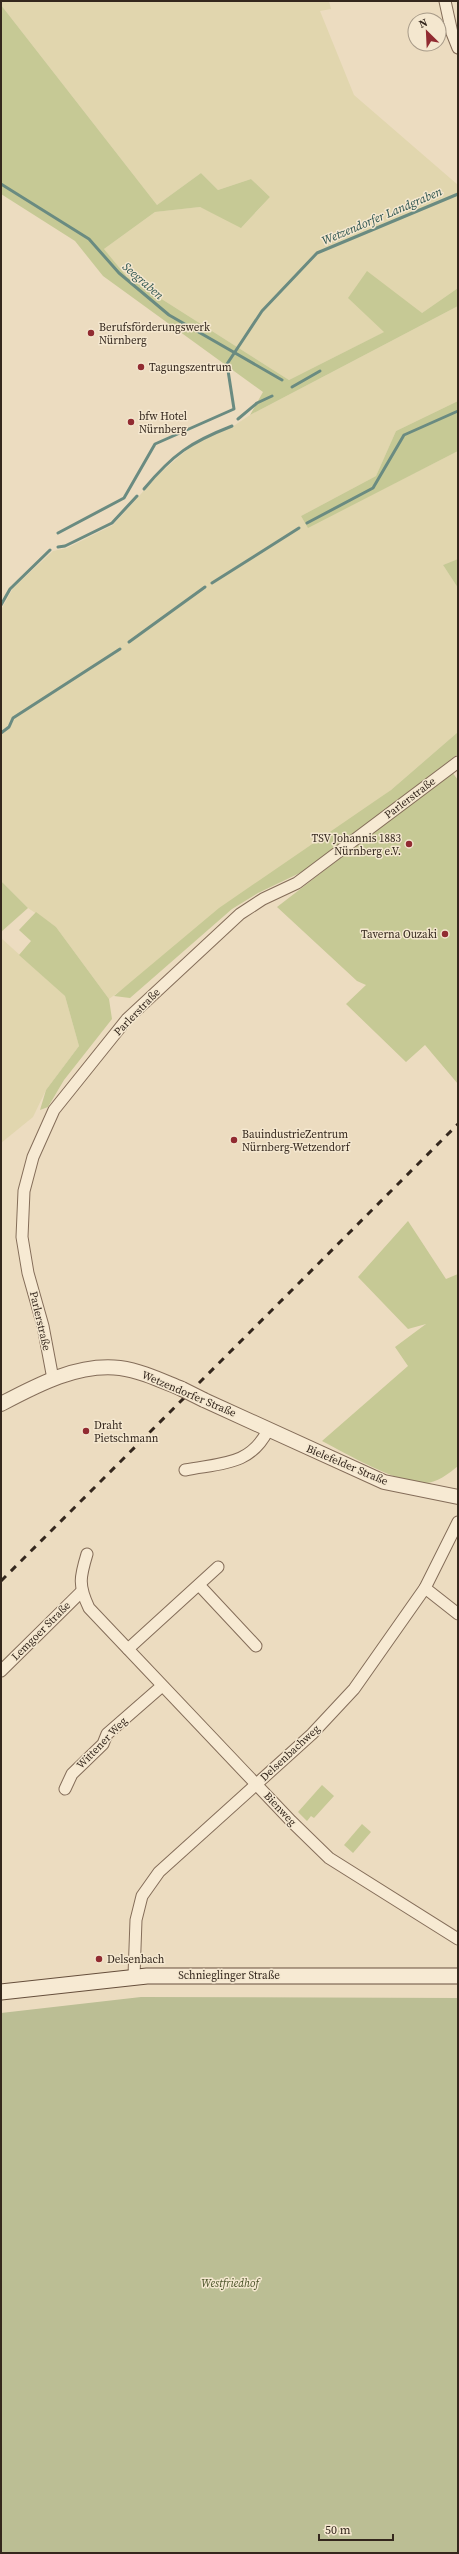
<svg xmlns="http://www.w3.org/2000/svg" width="459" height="2554" viewBox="0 0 459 2554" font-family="'Source Serif 4',serif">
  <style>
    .farmland { fill: #e1d6ae }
    .green { fill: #c6c995 }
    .cemetery { fill: #bbbe94 }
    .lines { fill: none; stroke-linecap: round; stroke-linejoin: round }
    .stream { stroke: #6a8b81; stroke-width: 3 }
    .minor-casing { stroke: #846d59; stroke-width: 13 }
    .tertiary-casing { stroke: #846d59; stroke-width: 16 }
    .secondary-casing { stroke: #664f3c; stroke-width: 17 }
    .minor { stroke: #f7ead3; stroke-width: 11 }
    .tertiary { stroke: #f7ead3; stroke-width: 14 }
    .secondary { stroke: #f7ead3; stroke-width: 15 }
    .rail { stroke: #34271d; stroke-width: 3; stroke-dasharray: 7 7; stroke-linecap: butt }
    .tertiary-bridge-casing { stroke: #846d59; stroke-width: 16; stroke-linecap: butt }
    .tertiary-bridge { stroke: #f7ead3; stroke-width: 14 }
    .poi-dot { fill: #912b31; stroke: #f4e7cf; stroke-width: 1.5 }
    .labels { text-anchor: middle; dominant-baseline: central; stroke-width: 3; stroke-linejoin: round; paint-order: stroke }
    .poi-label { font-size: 11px; fill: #34271d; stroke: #f4e7cf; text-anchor: start }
    .street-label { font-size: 11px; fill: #34271d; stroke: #f4e7cf }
    .park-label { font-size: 11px; font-style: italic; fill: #475024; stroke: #f4e7cf }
    .water-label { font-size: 12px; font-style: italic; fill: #2c544f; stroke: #f4e7cf }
  </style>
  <rect width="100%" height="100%" fill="#ecdcc0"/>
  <g class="farmland">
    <path d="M1,1H329L331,9L320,11L354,95L458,185V288L422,313L289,380L127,277L104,249L155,212L200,207L242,227L270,197L251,179L218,190L201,173L157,205L1,5Z"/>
    <path d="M458,306V401L396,431L376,476L301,516L308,527L458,451V559L443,565L458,588V732L391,790L109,999L56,927L28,908L1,881V610L13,588L53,551L67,548L113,525L158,475L190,447L201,440L232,427L250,415Z"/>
    <path d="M1,938L65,996L79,1046L46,1090L33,1117L1,1143Z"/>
  </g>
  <g class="green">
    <path d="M1,5L157,205L201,173L218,190L251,179L270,197L241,228L200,207L155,212L104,249L127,277L289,380L384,332L348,298L367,271L422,313L458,288V306L250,415L263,392L103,276L75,241L1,194Z"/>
    <path d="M458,401V451L308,528L301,516L376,476L396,431Z"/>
    <path d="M458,559V588L443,565Z"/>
    <path d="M458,732V754L306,870L258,893L232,909L130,998L114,996L219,908L391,790Z"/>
    <path d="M452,772L458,780V1084L425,1045L406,1062L346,1004L366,985L357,981L277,907Z"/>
    <path d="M1,881L28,908L1,932Z"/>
    <path d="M36,912L56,927L109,999L112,1019L64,1080L48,1107L40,1110L46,1090L79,1046L65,996L19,955L31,941L19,930Z"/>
    <path d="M408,1221L446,1279L458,1274V1466C448,1474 436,1484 422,1483C393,1481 349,1455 322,1441L408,1366L395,1347L426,1324L408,1329L358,1277Z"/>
    <path d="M322,1785L334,1796L314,1818L311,1816L307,1821L298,1812Z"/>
    <path d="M362,1824L371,1832L353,1853L344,1845Z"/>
  </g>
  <path class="cemetery" d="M141,1997L458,1998V2553H1V2013Z"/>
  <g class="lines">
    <g class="stream">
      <path d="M1,184L89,239L119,273L169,315L282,380"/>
      <path d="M292,387L320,371"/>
      <path d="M238,419L257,403L272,396"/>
      <path d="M144,489C173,454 191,442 232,426"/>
      <path d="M307,523L373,488L404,435L458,411"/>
      <path d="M58,533L124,498L155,444L234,409L227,364L262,311L317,253L458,194"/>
      <path d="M58,547L65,546L112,523L137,496"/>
      <path d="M212,583L299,528"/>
      <path d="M1,605L10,589L50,550"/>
      <path d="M129,642L205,587"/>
      <path d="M1,733L9,727L13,718L120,649"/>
    </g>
    <g class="minor-casing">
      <g id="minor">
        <path d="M445,1L452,33L458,48"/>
        <path d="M53,1379L43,1326L28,1273L22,1237L24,1191L33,1157L54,1110L127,1019L240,914L263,899L297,883L458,762"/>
        <path d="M185,1470C221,1463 250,1466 268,1430"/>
        <path d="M87,1554C80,1577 78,1585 89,1608L291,1821L329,1858L458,1939"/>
        <path d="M199,1585L256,1646"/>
        <path d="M425,1588L458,1614"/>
        <path d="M128,1649L218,1567"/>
        <path d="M1,1671L81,1592"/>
        <path d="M65,1789L72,1774L103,1744L107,1734L162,1686"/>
        <path d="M134,1976L136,1920L142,1896L159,1872L312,1734L354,1689L425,1588L458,1522"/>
      </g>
    </g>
    <g class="tertiary-casing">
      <g id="tertiary">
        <path d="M204,1400L384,1482L458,1497"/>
        <path d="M1,1404C37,1385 78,1363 120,1368C142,1371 162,1381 182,1389"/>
      </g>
    </g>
    <g class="secondary-casing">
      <path id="secondary" d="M1,1992L147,1976H458"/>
    </g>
    <use href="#minor" class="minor"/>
    <use href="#tertiary" class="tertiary"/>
    <use href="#secondary" class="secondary"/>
    <path class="rail" d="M1,1581L458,1124"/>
    <g class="tertiary-bridge-casing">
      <path id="tertiary-bridge" d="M182,1389L204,1400"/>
    </g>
    <use href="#tertiary-bridge" class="tertiary-bridge"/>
  </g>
  <g class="poi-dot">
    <circle cx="91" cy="333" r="4"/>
    <circle cx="141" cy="367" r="4"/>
    <circle cx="131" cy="422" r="4"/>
    <circle cx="409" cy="844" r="4"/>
    <circle cx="445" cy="934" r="4"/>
    <circle cx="234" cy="1140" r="4"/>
    <circle cx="86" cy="1431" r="4"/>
    <circle cx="99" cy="1959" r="4"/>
  </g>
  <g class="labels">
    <g class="poi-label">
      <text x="99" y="327">Berufsförderungswerk<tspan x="99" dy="13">Nürnberg</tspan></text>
      <text x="149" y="367">Tagungszentrum</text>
      <text x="139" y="416">bfw Hotel<tspan x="139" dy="13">Nürnberg</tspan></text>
      <text x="401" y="838" text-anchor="end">TSV Johannis 1883<tspan x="401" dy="13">Nürnberg e.V.</tspan></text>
      <text x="437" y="934" text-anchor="end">Taverna Ouzaki</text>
      <text x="242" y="1134">BauindustrieZentrum<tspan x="242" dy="13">Nürnberg-Wetzendorf</tspan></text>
      <text x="94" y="1425">Draht<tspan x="94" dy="13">Pietschmann</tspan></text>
      <text x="107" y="1959">Delsenbach</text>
    </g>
    <g class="street-label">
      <text transform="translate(410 798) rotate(-37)">Parlerstraße</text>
      <text transform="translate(137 1012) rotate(-46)">Parlerstraße</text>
      <text transform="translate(40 1321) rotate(77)">Parlerstraße</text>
      <text transform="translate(189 1394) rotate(23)">Wetzendorfer Straße</text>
      <text transform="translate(347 1465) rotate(23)">Bielefelder Straße</text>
      <text transform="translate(41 1631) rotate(-45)">Lemgoer Straße</text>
      <text transform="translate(102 1743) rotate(-46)">Wittener Weg</text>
      <text transform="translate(290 1753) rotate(-43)">Delsenbachweg</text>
      <text transform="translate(280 1809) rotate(47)">Bienweg</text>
      <text x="229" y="1975">Schnieglinger Straße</text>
    </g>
    <g class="park-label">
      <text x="230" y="2283">Westfriedhof</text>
    </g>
    <g class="water-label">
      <text transform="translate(382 216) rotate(-23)">Wetzendorfer Landgraben</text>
      <text transform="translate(143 281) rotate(41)">Seegraben</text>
    </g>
  </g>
  <rect width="459" height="2554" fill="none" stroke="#34271d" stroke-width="4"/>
  <g transform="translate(427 32) rotate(336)"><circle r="19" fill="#f4e7cf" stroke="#a79a88"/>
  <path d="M0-3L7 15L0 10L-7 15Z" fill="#912b31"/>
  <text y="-6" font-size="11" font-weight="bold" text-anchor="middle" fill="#34271d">N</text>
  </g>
  <path d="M319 2534v6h74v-6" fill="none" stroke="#34271d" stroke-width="2"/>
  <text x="325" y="2534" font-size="12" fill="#34271d" stroke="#f4e7cf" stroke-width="3" paint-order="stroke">50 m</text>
</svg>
